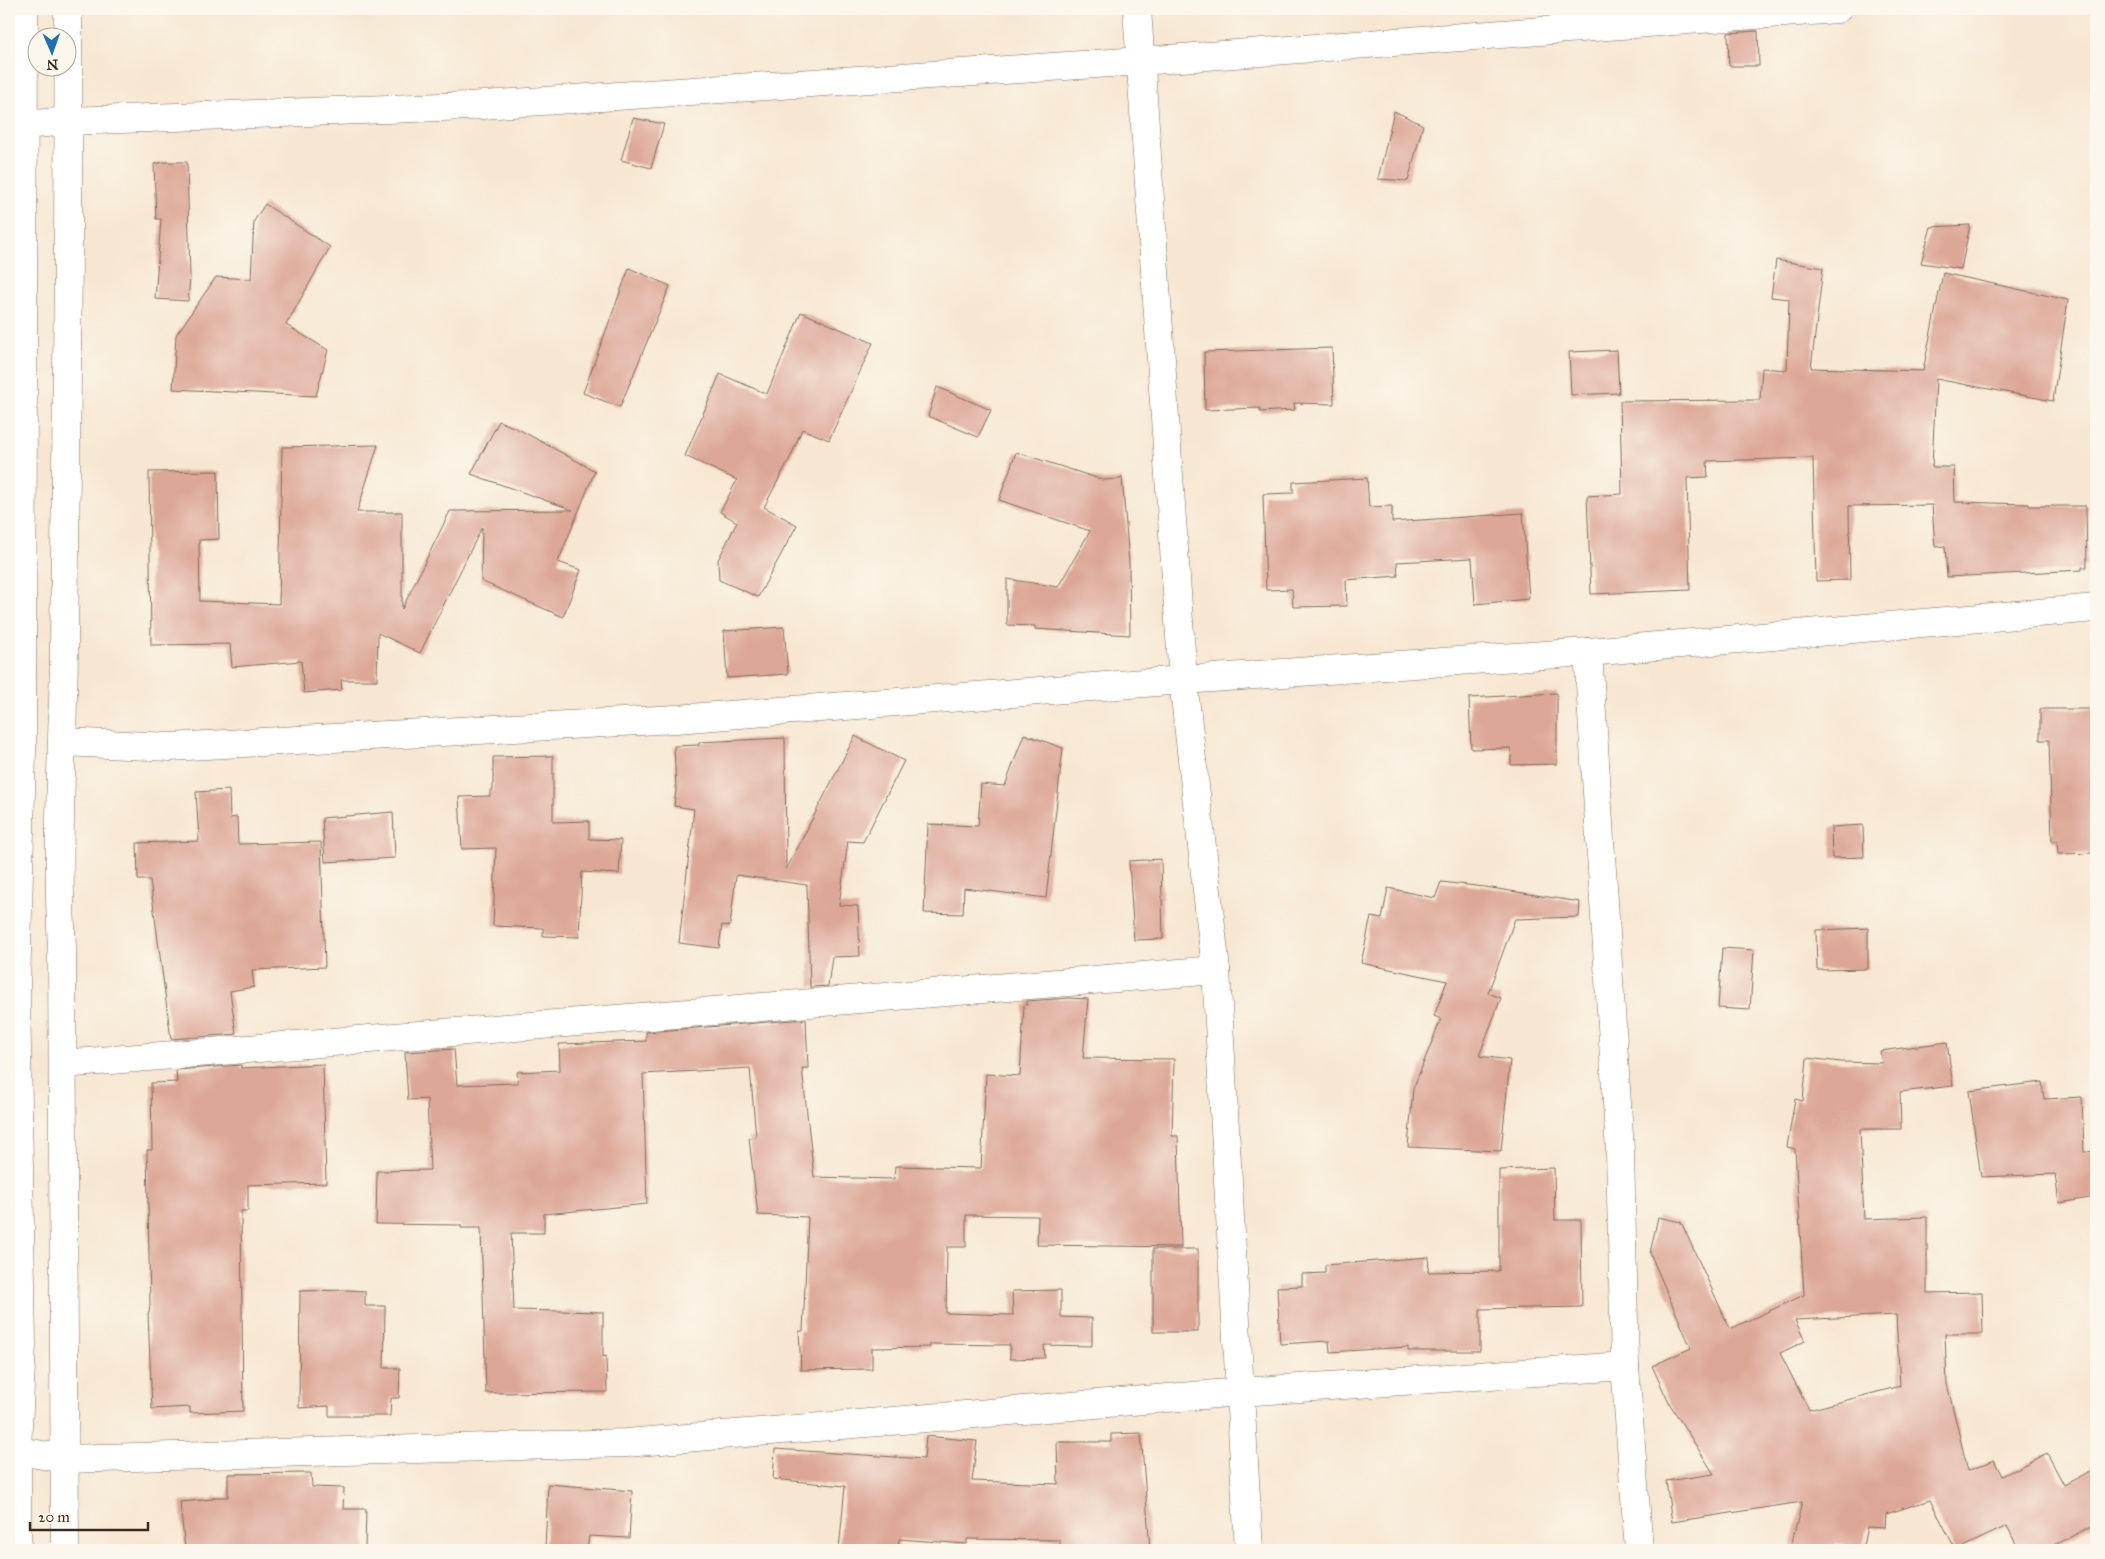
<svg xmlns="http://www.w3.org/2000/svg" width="2105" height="1559" viewBox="0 0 2105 1559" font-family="'IM FELL Great Primer',serif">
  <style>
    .building { fill: #dda797; fill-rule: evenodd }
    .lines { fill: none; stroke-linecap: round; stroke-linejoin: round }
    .minor-casing { stroke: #7d6c5d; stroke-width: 29 }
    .secondary-casing { stroke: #7d6c5d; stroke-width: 29 }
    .minor { stroke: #fff; stroke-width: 28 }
    .secondary { stroke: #fff; stroke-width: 28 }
  </style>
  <rect width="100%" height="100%" fill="#fbf7ec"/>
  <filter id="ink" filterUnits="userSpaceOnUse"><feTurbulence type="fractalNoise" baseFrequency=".02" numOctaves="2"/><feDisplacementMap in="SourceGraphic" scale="10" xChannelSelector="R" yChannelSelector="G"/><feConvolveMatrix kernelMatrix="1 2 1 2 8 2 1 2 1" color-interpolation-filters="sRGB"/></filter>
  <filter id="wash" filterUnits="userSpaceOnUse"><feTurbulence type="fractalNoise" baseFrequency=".0096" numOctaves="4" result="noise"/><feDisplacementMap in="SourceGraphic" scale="20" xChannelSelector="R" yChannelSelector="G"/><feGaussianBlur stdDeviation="1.12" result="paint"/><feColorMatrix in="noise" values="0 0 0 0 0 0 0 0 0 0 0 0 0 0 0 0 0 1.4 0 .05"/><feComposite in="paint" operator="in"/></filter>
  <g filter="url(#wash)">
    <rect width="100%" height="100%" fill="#f7e7d2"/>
    <g id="blocks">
      <g class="building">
        <path d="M1758,31L1759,66H1729L1728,33Z"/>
        <path d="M1394,111L1423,125L1408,181L1378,179Z"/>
        <path d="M633,118L664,124L651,168L621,160Z"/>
        <path d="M165,162H187L190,278L188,301L155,299L161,219H156L154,164Z"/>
        <path d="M265,204L330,247L286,325L328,350L316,396L173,389L176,335L216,277L251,279L254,221Z"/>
        <path d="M1970,225L1961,269L1921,263L1931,227Z"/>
        <path d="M1776,260L1823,268L1811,368L1923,371L1943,273L2068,300L2053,401L1936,379L1932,467H1954L1955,502L2029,504V506H2086L2087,567H2082V570L1947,577L1945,546L1935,547L1932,505L1849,506L1850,580L1816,581L1813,458L1707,461L1708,477L1687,478L1690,590L1591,594L1587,496L1622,494L1620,401L1760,400L1762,368L1787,370L1789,299L1771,297Z"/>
        <path d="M629,268L670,286L620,407L583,393Z"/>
        <path d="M801,312L873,343L829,440L802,429L791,456L764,507L797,525L758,597L719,580L718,560L737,522L720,512L737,480L685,456L720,374L767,394Z"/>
        <path d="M1332,348L1334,404L1294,403L1295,410L1260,412V408L1205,410L1204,352Z"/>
        <path d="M1617,350L1619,393L1571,395L1569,352Z"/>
        <path d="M937,387L991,410L978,437L928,416Z"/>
        <path d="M499,421L520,430L595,471L558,562L581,570L563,617L481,581L482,527L420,653L378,633L377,680H341L342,690L304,693L301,661L232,667L230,644L151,645L149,472L218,471L219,539L199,540L200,601L279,604L282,447L378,445L357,512H402V609L450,511L573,510L471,474Z"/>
        <path d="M1016,452L1103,480L1120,479L1122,477L1129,562L1130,635L1035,629V626L1007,625V579L1058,587L1090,531L999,500Z"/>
        <path d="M1367,478L1369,507L1392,506V522L1523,513L1529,599L1475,604L1472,558L1397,562L1398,576L1346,580L1347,606L1293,607L1292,589L1266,590L1263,494L1293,493V482Z"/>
        <path d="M784,627L788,674L727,678L724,631Z"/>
        <path d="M1557,693V764L1511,765V748L1471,749L1469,698Z"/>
        <path d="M2040,709H2096V853L2058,854L2057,841H2052L2049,740H2040Z"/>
        <path d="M1024,734L1063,748L1046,898L964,888L963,914L924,913L928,824L978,826L981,784L1005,786Z"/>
        <path d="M855,736L904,761L863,842L848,841L839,905L858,906L860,956L832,957L828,986L810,987L807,885L736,875L730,926L722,925L719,948L679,943L694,809L674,806L676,789L674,746L699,745V742L785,738L786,870Z"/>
        <path d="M553,756V822L589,821V839L621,840L619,874L582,872L579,937L543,936V928L493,926L496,848L462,849L459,797L490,796V790H493V757Z"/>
        <path d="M229,790L230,818L237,817L238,844L321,842L325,967L252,970L254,987L230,991L236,1034L171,1039L150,880H138L137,843L199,841L196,792Z"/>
        <path d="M393,812L395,858L325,862L322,818Z"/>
        <path d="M1863,825L1864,857L1832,858L1831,827Z"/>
        <path d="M1161,859L1163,939L1134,940L1129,861Z"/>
        <path d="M1441,882L1485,887L1580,902L1579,917L1515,919L1488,993L1501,998L1479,1056L1510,1060L1501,1151L1408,1147L1413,1089L1441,1019L1434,1016L1447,981L1361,963L1371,917L1382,919L1388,888L1435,898Z"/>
        <path d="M1868,928V969L1817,970L1816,930Z"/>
        <path d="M1722,948L1754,950L1750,1010L1718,1008Z"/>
        <path d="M1070,998L1088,999L1083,1058L1174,1059L1172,1136H1178L1181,1247L1037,1245L1038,1216L966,1215V1247H947L946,1313L1013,1315L1012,1291L1061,1290V1317L1092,1318V1346L1044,1345L1045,1358L1010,1359V1345L930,1344V1347L872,1348V1369L801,1370L799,1331H803L808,1217L758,1215L749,1138L756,1137L750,1068L643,1074L647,1204L544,1214V1233H511L514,1310L603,1312V1357L606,1356L607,1392L486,1393L481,1228H461V1225L376,1224L377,1171L430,1170L427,1099L408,1100L405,1052L454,1049L457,1085L518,1083L517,1072L560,1070L559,1044L646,1041V1032L806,1019L808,1068H802L814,1177L894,1179L895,1166L981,1168L986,1074L1020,1076L1024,1005H1027V1001Z"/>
        <path d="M1947,1042L1953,1086L1900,1092L1901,1129H1860L1864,1219L1927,1217V1293L1982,1292L1983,1334H1945L1947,1384L1968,1471L1994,1460L2002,1476L2047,1453L2064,1485L2096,1468V1524L2045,1550H2019L2007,1526L1956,1550L1930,1500L1886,1514L1885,1528L1867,1527L1862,1550L1835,1544L1833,1550H1790L1802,1502L1672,1522L1666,1481L1714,1474L1669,1403L1652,1366L1691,1348L1650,1253L1658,1217L1681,1222L1730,1329L1804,1295L1795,1149L1787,1147L1795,1099L1803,1101L1807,1058L1841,1062L1882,1063L1880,1051ZM1896,1315L1900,1386L1809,1410L1780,1353L1805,1341L1795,1320Z"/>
        <path d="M323,1064L326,1183L248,1185V1211H241L243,1411L190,1413V1407L152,1409L148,1313H149L150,1305L147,1150H152L151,1083L177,1082L176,1070L241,1065V1068Z"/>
        <path d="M2042,1082L2044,1099L2082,1097L2084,1152L2096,1151V1197L2059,1203L2055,1174L1981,1177L1969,1091Z"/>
        <path d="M1554,1168L1555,1220H1581L1582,1307L1480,1309V1351H1408V1347L1330,1352L1329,1341L1280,1344L1277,1287L1302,1286V1274L1325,1273V1265L1429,1257L1428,1272L1499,1271V1170Z"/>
        <rect x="1153" y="1249" width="45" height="83"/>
        <path d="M348,1290L365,1291V1306H385L384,1368H400L399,1398H391L390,1416H329V1406L299,1408L300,1291Z"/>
        <path d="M1141,1433L1150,1550H1060V1540L967,1539V1544L899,1539L898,1550H839L845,1486L773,1479L775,1449L924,1459L926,1436L977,1441L972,1481L1058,1484L1057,1442H1111V1434Z"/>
        <path d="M311,1473L312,1487L344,1488L343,1509H366L365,1550H185L180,1502L213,1499V1497H228V1474Z"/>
        <path d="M548,1484L632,1491L629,1538L589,1536L587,1550H545Z"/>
      </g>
    </g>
  </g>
  <g filter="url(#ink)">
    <use href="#blocks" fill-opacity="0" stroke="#7d6c5d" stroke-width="1"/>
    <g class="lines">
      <g class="minor-casing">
        <g id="minor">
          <path d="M1137,9L1183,680L1216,970L1249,1550"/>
          <path d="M23,125L69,121L468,106L1141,61L1837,9"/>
          <path d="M1588,652L1620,1151L1625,1366L1639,1550"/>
          <path d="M63,742L170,747L676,719L1183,680L1588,652L2096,608"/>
          <path d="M63,1064L1216,970"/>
          <path d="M9,1449L65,1459L626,1443L1240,1392L1625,1366"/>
        </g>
      </g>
      <g class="secondary-casing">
        <g id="secondary">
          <path d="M17,1550V1449L22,1344L16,991L22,751L24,9"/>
          <path d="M65,1550L62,947C56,849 63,749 64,650C66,436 70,223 68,9"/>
        </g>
      </g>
      <use href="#minor" class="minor"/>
      <use href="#secondary" class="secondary"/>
    </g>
  </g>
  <rect width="2105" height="1559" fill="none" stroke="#fbf7ec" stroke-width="30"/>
  <g transform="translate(52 52) rotate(178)"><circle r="24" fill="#fbf7ec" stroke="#aea59a"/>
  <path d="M0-4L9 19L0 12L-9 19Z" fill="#1f6fb2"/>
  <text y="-8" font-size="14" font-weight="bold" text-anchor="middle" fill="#3b2a1e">N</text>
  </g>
  <path d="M30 1522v8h118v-8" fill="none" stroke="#3b2a1e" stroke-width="2.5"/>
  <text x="38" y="1522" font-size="15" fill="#3b2a1e" stroke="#fbf7ec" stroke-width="4" paint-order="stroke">20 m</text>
</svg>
